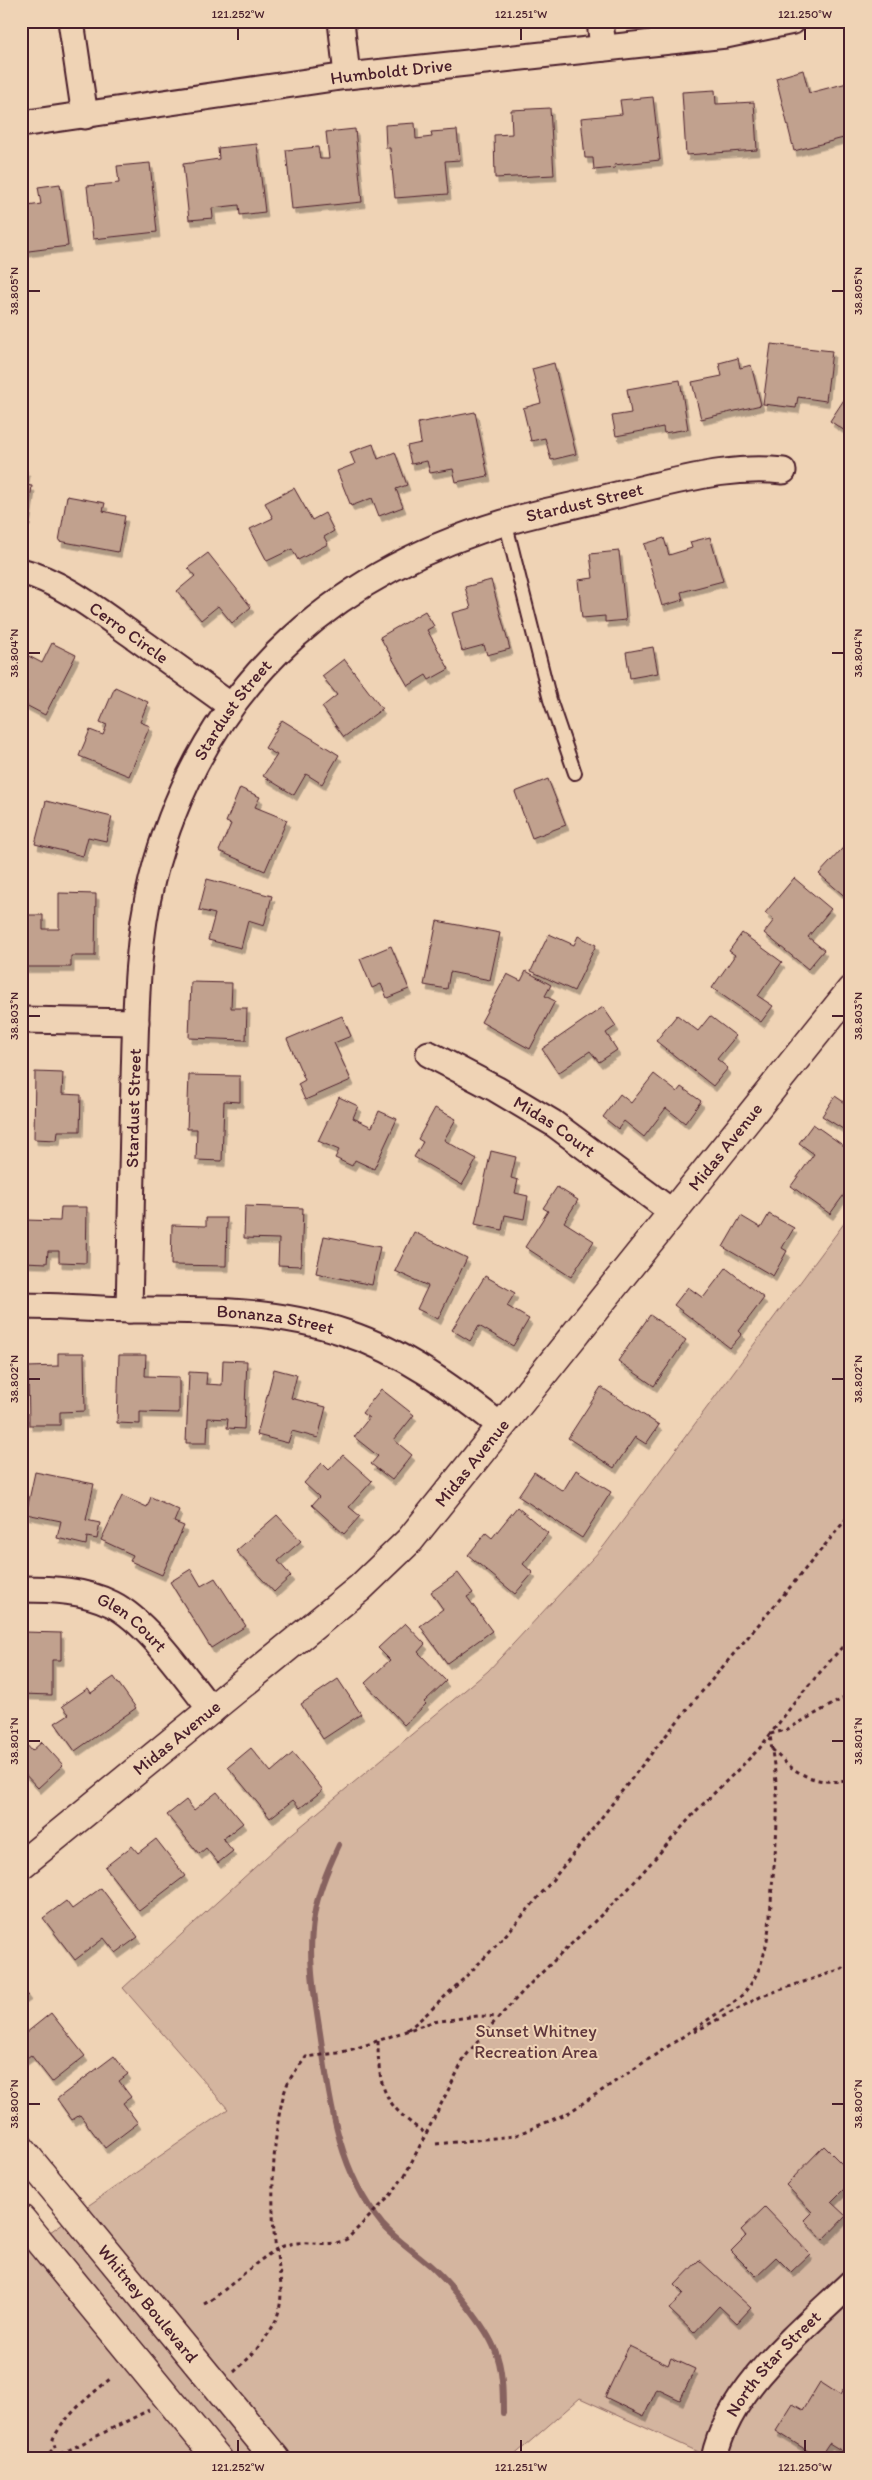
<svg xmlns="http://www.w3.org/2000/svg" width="872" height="2480" viewBox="0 0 872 2480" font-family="Itim,sans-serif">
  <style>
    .green { fill: #d4b59f; stroke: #8f6a65 }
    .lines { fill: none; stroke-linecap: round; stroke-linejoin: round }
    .stream { stroke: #87625f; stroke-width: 6 }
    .building { fill: #c1a18e; stroke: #4a1f2b; filter: url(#shadow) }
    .service-casing { stroke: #4a1f2b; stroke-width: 16 }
    .minor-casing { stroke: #4a1f2b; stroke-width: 29 }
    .tertiary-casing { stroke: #4a1f2b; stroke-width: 31 }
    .path { stroke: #4a1f2b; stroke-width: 3; stroke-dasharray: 4 4; stroke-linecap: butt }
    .service { stroke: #efd3b5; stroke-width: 12 }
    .minor { stroke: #efd3b5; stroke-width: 25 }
    .tertiary { stroke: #efd3b5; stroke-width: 28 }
    .ticks { fill: none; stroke: #4a1f2b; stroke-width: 2 }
    .labels { text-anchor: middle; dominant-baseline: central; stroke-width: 4; stroke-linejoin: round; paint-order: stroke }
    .street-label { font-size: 18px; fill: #4a1f2b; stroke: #efd3b5 }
    .park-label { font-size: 18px; fill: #5f363c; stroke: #efd3b5 }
    .neatline { fill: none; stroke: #4a1f2b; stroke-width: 2 }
    .ticks-label { font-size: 12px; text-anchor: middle; fill: #4a1f2b }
  </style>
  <defs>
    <filter id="shadow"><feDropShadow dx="3" dy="5.5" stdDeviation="0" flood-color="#0004"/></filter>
  </defs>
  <rect width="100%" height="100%" fill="#efd3b5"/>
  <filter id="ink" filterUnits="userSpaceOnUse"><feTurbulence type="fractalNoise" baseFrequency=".02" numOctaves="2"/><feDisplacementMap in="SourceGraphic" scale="10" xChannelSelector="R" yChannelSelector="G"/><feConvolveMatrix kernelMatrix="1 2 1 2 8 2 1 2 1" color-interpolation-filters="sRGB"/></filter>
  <g filter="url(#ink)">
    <path class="green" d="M851,1214V2459H714L580,2398L510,2459H21V2252L228,2109L123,1988L288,1837L488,1671L604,1546Z"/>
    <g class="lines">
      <path class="stream" d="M339,1845C328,1868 318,1891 314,1916C307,1955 314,1994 320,2033C330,2101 337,2169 382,2224C397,2241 417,2253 434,2269C452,2286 486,2326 495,2350C503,2368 503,2394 503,2413"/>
    </g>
    <g class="building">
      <path d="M803,70L809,93L851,82V136L794,151L776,78Z"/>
      <path d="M715,90L716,104L754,102L757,150L686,155L682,92Z"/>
      <path d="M653,97L660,160L614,165L615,168L594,170L593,158H585L581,118L622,114L620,100Z"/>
      <path d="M550,108L554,175L495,178L494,135L512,134L511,110Z"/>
      <path d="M415,123L416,139L432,137L431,132L457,130L460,160L445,161L448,194L395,198L390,148H386L385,125Z"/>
      <path d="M355,129L362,202L292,209L286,150L318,147L320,159H329L326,132Z"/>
      <path d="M257,144L265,212L240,215L239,205L212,208L213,218L189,220L183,164L219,159L218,148Z"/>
      <path d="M150,163L157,232L93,239L87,186L119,183L117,166Z"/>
      <path d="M60,184L68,246L21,252V207L41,204L38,187Z"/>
      <path d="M771,344L832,351L826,401L798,397L796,408L763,404Z"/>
      <path d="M738,358L740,368L751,365L761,405L701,419L692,382L722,376L719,363Z"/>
      <path d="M554,363L576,454L551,460L545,438L531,441L523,408L541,403L532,369Z"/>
      <path d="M680,380L688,429L664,433L663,427L616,436L612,416L631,413L627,389Z"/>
      <path d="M851,389V435L830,421Z"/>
      <path d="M475,412L488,476L456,482L453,469L430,473L427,461L411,464L407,446L421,443L418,423Z"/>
      <path d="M373,444L378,459L395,452L407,485L396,489L403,507L379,516L372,498L351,506L337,471L355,464L350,452Z"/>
      <path d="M21,470L27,471L25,485L32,486L27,521L21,520Z"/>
      <path d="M294,488L312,520L325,513L334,531L324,537L328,544L298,560L292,549L267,561L250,529L273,518L265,503Z"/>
      <path d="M67,496L105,503L103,511L125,516L118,552L59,541Z"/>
      <path d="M710,537L723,581L681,592L683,600L662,606L644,544L664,538L669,555L692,548L690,542Z"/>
      <path d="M619,551L626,620L605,622V616L582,618L578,580L593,578L590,554Z"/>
      <path d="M208,553L251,607L232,623L218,606L201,620L177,591L195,576L188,568Z"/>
      <path d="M491,580L510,649L487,655L484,645L462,651L452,613L471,608L465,587Z"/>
      <path d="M425,611L434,626L427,630L449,669L429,680L426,675L408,686L380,637Z"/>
      <path d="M52,643L76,655L45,715L22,703L27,691L21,688V652L42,663Z"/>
      <path d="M653,647L658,673L630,678L626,652Z"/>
      <path d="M344,659L382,709L344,737L322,707L337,695L322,676Z"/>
      <path d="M115,687L148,702L140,722L150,726L129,776L79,756L90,730L103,735L107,725L100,722Z"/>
      <path d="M282,720L339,755L322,784L306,774L294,795L263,776L277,755L265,748Z"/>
      <path d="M548,779L566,825L532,838L515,792Z"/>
      <path d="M240,788L260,797L255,807L287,820L265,871L219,851L231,824L226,822Z"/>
      <path d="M46,801L112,817L106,841L88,837L83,856L35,844Z"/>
      <path d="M851,839V897L849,900L819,874Z"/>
      <path d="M794,878L831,909L808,937L824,950L808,969L764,933L774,920L765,913Z"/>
      <path d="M207,879L272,896L264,926L248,921L241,948L208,940L215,914L199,910Z"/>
      <path d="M59,893L96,894L95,956H71V967H21V915H43V929H59Z"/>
      <path d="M437,921L500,933L490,980L450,972L447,989L424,985Z"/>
      <path d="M742,933L782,962L758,996L773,1006L761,1022L712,988L735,955L729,951Z"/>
      <path d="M549,934L574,945L578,936L596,945L574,991L531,971Z"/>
      <path d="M391,946L409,989L387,998L381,984L372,988L360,959Z"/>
      <path d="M526,971L551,985L545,996L555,1001L530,1049L481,1022L507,974L521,981Z"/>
      <path d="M191,982L232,983L231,1008H247L246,1040L189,1038Z"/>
      <path d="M603,1007L616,1026L606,1033L617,1050L599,1062L590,1051L558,1073L542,1049Z"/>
      <path d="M677,1015L698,1031L710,1016L736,1036L717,1059L728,1068L713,1086L656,1041Z"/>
      <path d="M342,1016L351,1036L334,1043L351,1080L305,1100L298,1084L305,1080L287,1039Z"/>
      <path d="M35,1072L63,1073L62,1094L81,1095L80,1131H58L57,1140L34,1139Z"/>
      <path d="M654,1074L677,1092L681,1087L701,1101L685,1123L666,1108L644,1137L624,1121L618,1129L603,1117L620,1094L631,1103Z"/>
      <path d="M189,1075L240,1076V1102L224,1101L222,1161L196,1160L197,1129H187Z"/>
      <path d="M835,1096L851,1107V1134L822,1116Z"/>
      <path d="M339,1097L358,1106L353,1118L372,1127L379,1111L397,1119L374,1169L355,1160L352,1166L335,1158L339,1150L318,1141Z"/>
      <path d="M435,1108L456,1119L444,1140L477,1159L462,1185L414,1157L423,1142L418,1139Z"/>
      <path d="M813,1124L851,1151V1185L830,1214L791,1186L814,1154L799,1143Z"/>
      <path d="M491,1151L516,1157L511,1178L518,1180L515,1193L528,1196L524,1219L505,1215L502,1230L475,1224Z"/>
      <path d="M557,1187L578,1200L564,1222L594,1241L571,1277L525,1247L548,1211L543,1208Z"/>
      <path d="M245,1206L303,1208L301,1266L278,1265L279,1239L244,1238Z"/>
      <path d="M61,1207H87L86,1263L59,1262V1251H48L47,1263L24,1262L25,1220L60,1221Z"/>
      <path d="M769,1214L794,1228L782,1248L787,1251L773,1276L723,1247L741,1216L761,1228Z"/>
      <path d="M206,1218H227L226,1266L171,1265L172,1225L206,1226Z"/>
      <path d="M414,1232L467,1258L438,1319L417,1309L428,1286L395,1271Z"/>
      <path d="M324,1236L380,1247L372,1285L316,1273Z"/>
      <path d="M726,1268L764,1298L739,1331L742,1334L730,1348L674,1305L688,1287L703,1298Z"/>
      <path d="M485,1276L515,1293L507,1306L529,1319L513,1346L479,1326L470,1341L452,1330Z"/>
      <path d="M650,1315L686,1340L654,1386L618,1361Z"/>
      <path d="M58,1353H84L85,1411L60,1412V1425H29L28,1367L58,1366Z"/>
      <path d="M119,1355H146L145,1376L179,1377V1413L140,1412V1424L117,1423Z"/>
      <path d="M223,1360L247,1361L244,1429L227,1428L228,1419L208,1418L207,1443H186L189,1372L207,1373L206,1384L222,1385Z"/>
      <path d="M274,1369L297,1375L291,1398L326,1407L318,1438L292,1431L288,1443L257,1435Z"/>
      <path d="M601,1387L659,1425L646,1444L635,1437L614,1468L568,1438Z"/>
      <path d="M381,1389L414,1415L394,1440L412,1455L392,1480L371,1464L378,1456L354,1437L369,1418L362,1413Z"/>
      <path d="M343,1455L372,1481L349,1507L360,1516L344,1534L312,1505L319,1497L304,1483L322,1463L329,1470Z"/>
      <path d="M576,1470L611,1492L582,1538L518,1496L534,1472L563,1491Z"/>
      <path d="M35,1472L94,1484L86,1520L100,1523L97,1539L87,1537L86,1545L57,1538L61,1521L26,1514Z"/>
      <path d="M122,1496L147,1507L151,1497L179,1510L174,1522L184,1526L162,1575L130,1561L133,1555L101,1540Z"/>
      <path d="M517,1507L548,1533L523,1564L533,1573L515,1594L468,1555L486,1533L492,1538Z"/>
      <path d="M277,1515L301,1541L278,1561L291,1576L274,1592L236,1551Z"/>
      <path d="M191,1569L201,1586L215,1578L246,1626L211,1648L170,1582Z"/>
      <path d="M458,1573L473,1593L467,1597L492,1631L447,1663L420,1626L443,1609L431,1592Z"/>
      <path d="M405,1623L425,1644L418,1652L446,1681L424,1702L426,1704L404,1725L365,1683L390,1660L378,1648Z"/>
      <path d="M24,1632L61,1633V1660H52V1695L21,1694V1652H24Z"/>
      <path d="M114,1677L136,1708L75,1751L55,1723L69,1714L62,1706L88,1688L91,1693Z"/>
      <path d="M338,1679L361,1714L323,1739L301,1704Z"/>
      <path d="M21,1738L32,1751L42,1742L63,1765L38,1788L21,1770Z"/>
      <path d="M251,1748L271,1772L293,1753L323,1790L300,1808L293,1800L270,1818L228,1767Z"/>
      <path d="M217,1792L243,1823L223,1839L233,1851L218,1863L206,1848L199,1854L167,1815L186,1800L194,1810Z"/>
      <path d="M156,1839L185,1876L139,1911L105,1867L132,1846L138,1853Z"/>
      <path d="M101,1888L138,1937L116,1953L104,1938L75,1960L43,1918L66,1901L72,1909Z"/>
      <path d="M21,1986L28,1995L21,2000Z"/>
      <path d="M51,2013L85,2056L52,2082L31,2055L21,2062V2037Z"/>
      <path d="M114,2056L128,2074L119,2081L131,2097L123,2103L138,2123L105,2148L80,2115L72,2120L57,2099Z"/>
      <path d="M824,2146L851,2173V2182L831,2202L846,2216L823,2240L804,2220L812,2212L786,2185Z"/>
      <path d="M765,2207L810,2254L791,2272L776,2257L756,2276L731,2251L746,2236L741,2230Z"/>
      <path d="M699,2260L751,2308L737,2323L719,2306L694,2333L669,2309L683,2293L675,2285Z"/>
      <path d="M629,2346L668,2365L671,2358L695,2369L680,2400L657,2389L644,2416L605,2397Z"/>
      <path d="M820,2382L840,2395L843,2390L851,2395V2447L847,2454L829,2443L819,2458L776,2431L793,2404L803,2410Z"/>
    </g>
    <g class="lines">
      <g class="service-casing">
        <path id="service" d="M505,521L550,700L575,773"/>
      </g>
      <g class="minor-casing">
        <g id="minor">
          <path d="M71,21L85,116"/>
          <path d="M341,21L347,76"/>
          <path d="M600,21L603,48"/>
          <path id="s1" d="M21,124L347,76L726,35L793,21"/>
          <path id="s2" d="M21,571C62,582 97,610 131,634C164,658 198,682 231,706"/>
          <path d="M21,1020L136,1022"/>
          <path id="s3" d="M429,1054L496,1089L553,1123L672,1212"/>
          <path id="s4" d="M21,1306C58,1306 95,1309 131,1310C203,1310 277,1309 346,1333C404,1352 454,1389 501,1426"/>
          <path id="s5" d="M129,1310C131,1233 132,1156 134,1079C136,1013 136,943 152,880C203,678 346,559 544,512C581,504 617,495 653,486C697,476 738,466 783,471"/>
          <path id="s6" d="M21,1589C52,1589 84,1590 112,1604C148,1622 186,1679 212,1711"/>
          <path id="s7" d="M714,2459C728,2389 801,2331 851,2283"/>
        </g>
      </g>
      <g class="tertiary-casing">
        <g id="tertiary">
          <path id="s8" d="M21,1865L360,1588L410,1540L851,990"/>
          <path id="s9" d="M21,2149L276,2459"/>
          <path d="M21,2219L218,2459"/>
        </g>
      </g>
      <g class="path">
        <path d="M772,1749C796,1776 814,1784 851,1781"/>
        <path d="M407,2030C426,2016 441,2000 458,1984C532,1914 591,1829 655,1749C719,1669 787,1593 851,1513"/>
        <path d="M694,2032L762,1996L842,1969L851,1962"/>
        <path d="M378,2041C378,2089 385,2106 425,2133"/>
        <path d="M436,2144L514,2136L568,2113L730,2005C769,1978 769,1930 772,1887C775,1856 778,1826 777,1795C776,1775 772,1754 770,1734L786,1730L851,1694"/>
        <path d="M204,2304C230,2290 264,2250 290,2244C309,2240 331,2248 347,2239L390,2196L405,2175L465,2057L486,2031L530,1984L629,1888L697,1810L759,1749L801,1694L851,1637"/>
        <path d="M234,2372C249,2359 266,2340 275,2322C288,2293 276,2262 274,2232C271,2194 273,2121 287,2085C291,2075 300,2066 306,2057L338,2053L357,2048L432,2022L478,2016L499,2017"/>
        <path d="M57,2456L53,2439C65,2416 89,2396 110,2379"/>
        <path d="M44,2459L54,2448"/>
        <path d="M59,2459L57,2456L149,2410"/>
      </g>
      <use href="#service" class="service"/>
      <use href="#minor" class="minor"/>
      <use href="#tertiary" class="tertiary"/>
    </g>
  </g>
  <path class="ticks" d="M238,28V40M521,28V40M805,28V40M28,291H40M832,291H844M28,653H40M832,653H844M28,1016H40M832,1016H844M28,1379H40M832,1379H844M28,1741H40M832,1741H844M28,2104H40M832,2104H844M238,2440V2452M521,2440V2452M805,2440V2452"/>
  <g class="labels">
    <g class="street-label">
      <text stroke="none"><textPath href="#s1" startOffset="374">Humboldt Drive</textPath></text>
      <text stroke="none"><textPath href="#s5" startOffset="1041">Stardust Street</textPath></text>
      <text stroke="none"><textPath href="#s2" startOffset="125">Cerro Circle</textPath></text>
      <text stroke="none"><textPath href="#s5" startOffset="621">Stardust Street</textPath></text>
      <text stroke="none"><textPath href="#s5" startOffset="202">Stardust Street</textPath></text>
      <text stroke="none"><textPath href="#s3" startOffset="145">Midas Court</textPath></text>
      <text stroke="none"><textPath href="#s8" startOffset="1011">Midas Avenue</textPath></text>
      <text stroke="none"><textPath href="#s4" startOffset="255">Bonanza Street</textPath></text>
      <text stroke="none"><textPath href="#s8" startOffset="606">Midas Avenue</textPath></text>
      <text stroke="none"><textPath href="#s6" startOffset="120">Glen Court</textPath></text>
      <text stroke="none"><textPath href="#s8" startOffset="201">Midas Avenue</textPath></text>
      <text stroke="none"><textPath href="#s9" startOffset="200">Whitney Boulevard</textPath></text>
      <text stroke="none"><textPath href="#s7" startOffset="114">North Star Street</textPath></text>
    </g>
    <g class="park-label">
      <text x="536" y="2031">Sunset Whitney<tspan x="536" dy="21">Recreation Area</tspan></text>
    </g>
  </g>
  <rect width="872" height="2480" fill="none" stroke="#efd3b5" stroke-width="55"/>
  <rect x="28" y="28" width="816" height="2424" class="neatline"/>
  <g class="ticks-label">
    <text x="238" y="18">121.252°W</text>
    <text x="521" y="18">121.251°W</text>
    <text x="805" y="18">121.250°W</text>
    <text transform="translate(14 291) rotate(-90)" y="4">38.805°N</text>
    <text transform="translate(858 291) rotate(-90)" y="4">38.805°N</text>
    <text transform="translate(14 653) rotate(-90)" y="4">38.804°N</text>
    <text transform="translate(858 653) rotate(-90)" y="4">38.804°N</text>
    <text transform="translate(14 1016) rotate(-90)" y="4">38.803°N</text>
    <text transform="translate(858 1016) rotate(-90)" y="4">38.803°N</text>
    <text transform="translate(14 1379) rotate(-90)" y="4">38.802°N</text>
    <text transform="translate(858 1379) rotate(-90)" y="4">38.802°N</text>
    <text transform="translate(14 1741) rotate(-90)" y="4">38.801°N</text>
    <text transform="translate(858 1741) rotate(-90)" y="4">38.801°N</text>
    <text transform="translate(14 2104) rotate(-90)" y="4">38.800°N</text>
    <text transform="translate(858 2104) rotate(-90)" y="4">38.800°N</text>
    <text x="238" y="2471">121.252°W</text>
    <text x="521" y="2471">121.251°W</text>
    <text x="805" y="2471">121.250°W</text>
  </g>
</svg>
